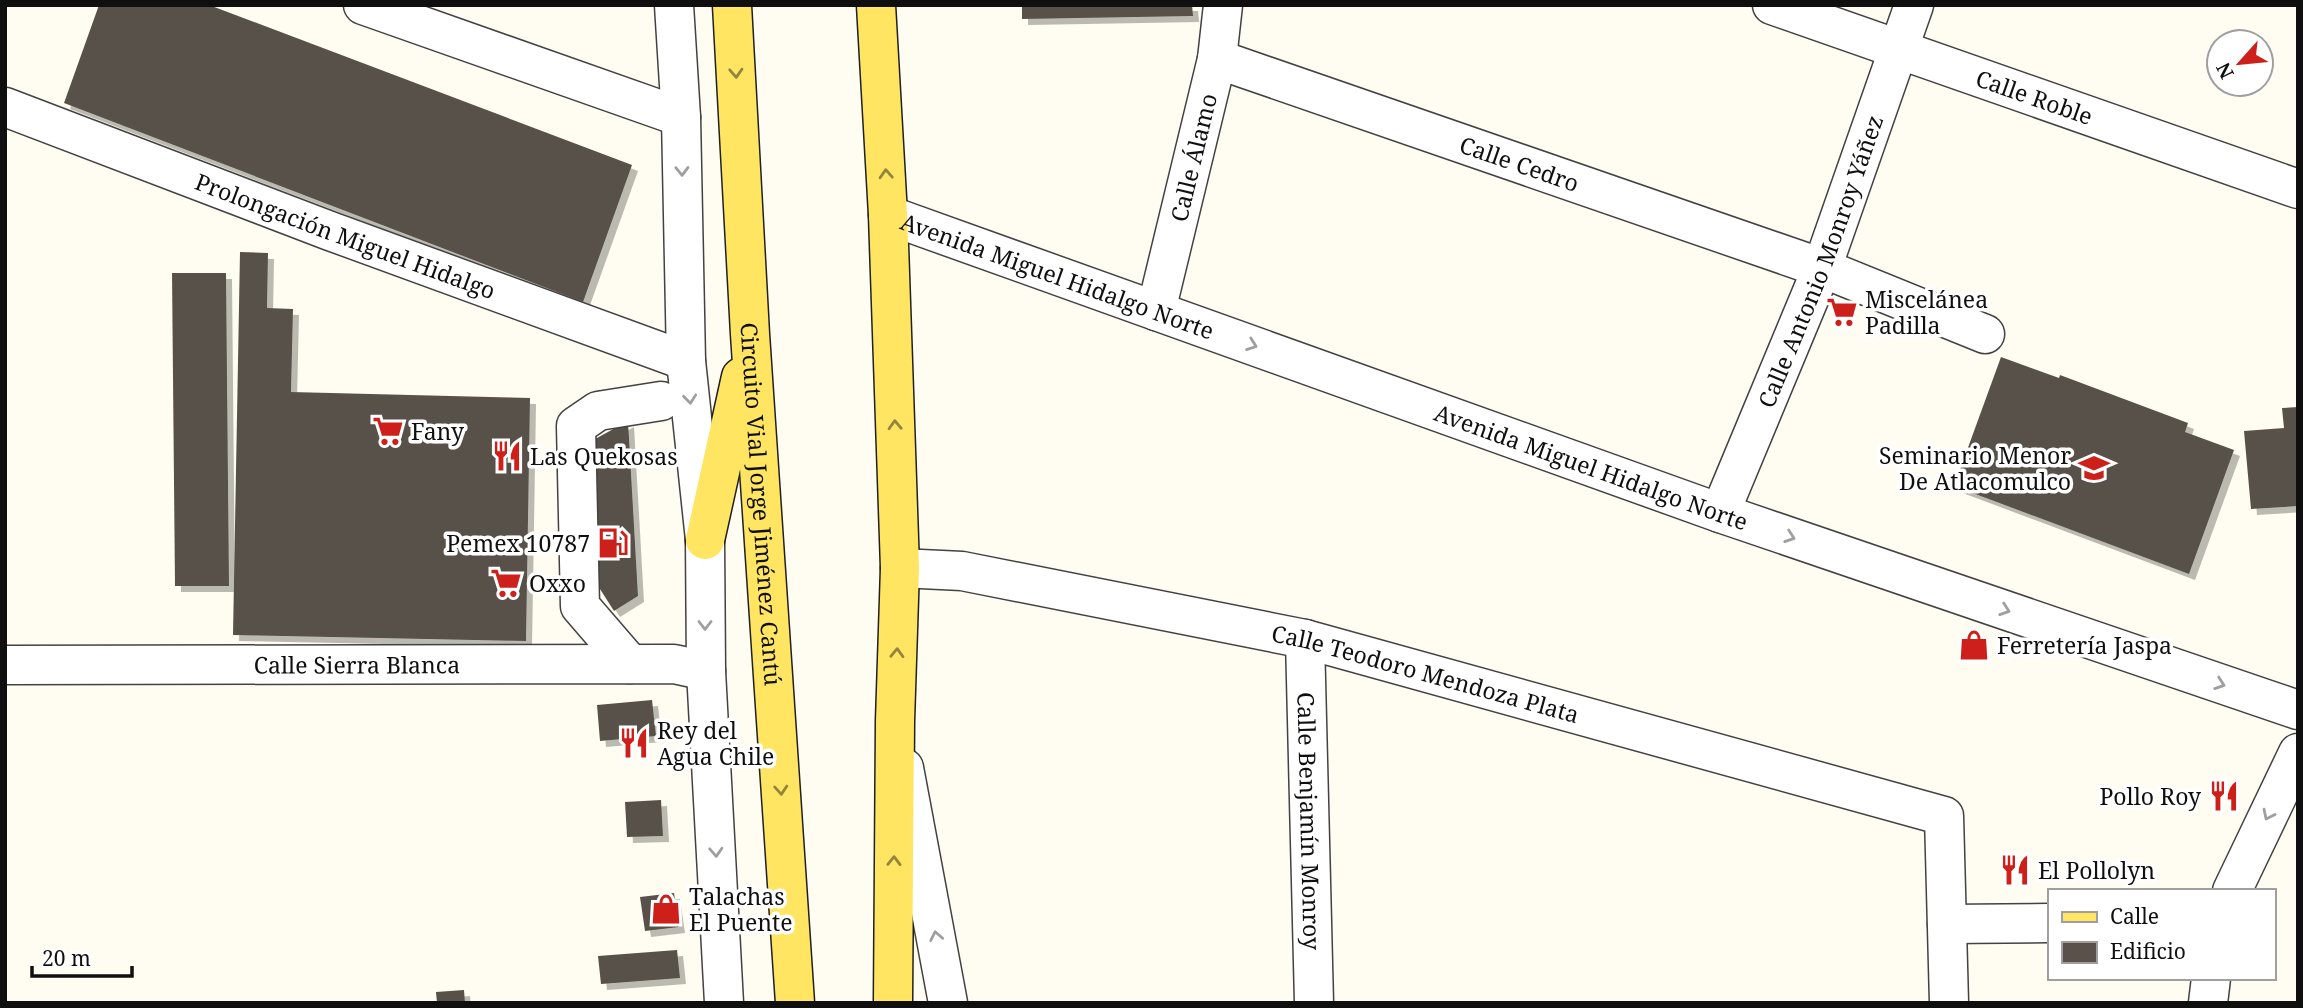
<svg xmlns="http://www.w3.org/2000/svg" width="2303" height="1008" viewBox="0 0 2303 1008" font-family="'Noto Serif',serif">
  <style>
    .building { fill: #59514a; filter: url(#shadow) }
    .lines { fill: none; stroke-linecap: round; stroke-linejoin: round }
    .minor-casing { stroke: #424242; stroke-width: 41 }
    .major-casing { stroke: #202020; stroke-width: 41 }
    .minor { stroke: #fff; stroke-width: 38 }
    .major { stroke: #ffe561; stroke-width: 38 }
    .oneway { stroke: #93853c }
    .oneway2 { stroke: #9f9f9f }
    .labels { text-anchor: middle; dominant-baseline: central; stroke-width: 7; stroke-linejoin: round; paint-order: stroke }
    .street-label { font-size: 23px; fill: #0f0f0f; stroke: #fff }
    .poi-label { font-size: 23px; fill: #0f0f0f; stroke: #fff; text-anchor: start }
  </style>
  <defs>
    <filter id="shadow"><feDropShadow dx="6" dy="6" stdDeviation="0" flood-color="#0004"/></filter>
  </defs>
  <rect width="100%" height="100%" fill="#fffdf1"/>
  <g class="building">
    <path d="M99,5H209L632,165L583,302L64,103Z"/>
    <path d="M1022,5H1192L1193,16L1022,19Z"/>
    <path d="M240,252L268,253L267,308L293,309L291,392L530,398L526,641L233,635Z"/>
    <path d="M172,273H226L229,586H175Z"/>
    <path d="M2001,357L2059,378L2060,375L2188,423L2185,432L2234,450L2189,574L1954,486Z"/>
    <path d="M2298,407V506L2251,509L2244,431L2284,428L2282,408Z"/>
    <path d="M628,421L638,596L614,611L593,578L586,444Z"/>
    <path d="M652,700L656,736L600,741L597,705Z"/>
    <path d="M661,800L663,836L627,837L625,802Z"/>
    <path d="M674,893L679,927L645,931L640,897Z"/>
    <path d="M677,950L680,978L601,984L598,956Z"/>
    <path d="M464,990L465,1003H437L436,992Z"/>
  </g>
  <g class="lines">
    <g class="minor-casing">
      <g id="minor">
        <path d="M363,5L681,117"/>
        <path d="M674,5L681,117L686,361L705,540L706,671L724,1003"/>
        <path id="s1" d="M1772,5L2298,189"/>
        <path id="s2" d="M1217,59L1822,268L1985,334"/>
        <path id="s3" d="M5,107L330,231L686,361"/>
        <path id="s4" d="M888,215L1720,513L2298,710"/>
        <path id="s5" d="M1156,311L1217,59L1223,5"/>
        <path id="s6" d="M1720,513L1822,268L1914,5"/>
        <path id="s7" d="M900,568L962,571L1305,639L1944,816L1949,1003"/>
        <path id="s8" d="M1305,639L1314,1003"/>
        <path d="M630,664L580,606L576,426L598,411L661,401"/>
        <path id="s9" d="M5,665L674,664L706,671"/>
        <path d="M904,768L948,1003"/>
        <path d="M2232,891L2298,753"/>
        <path d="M1947,924L2049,923"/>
        <path d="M2208,1003L2211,978"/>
      </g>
    </g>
    <g class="major-casing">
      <g id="major">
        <path id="s10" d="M732,5L750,334L795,1003"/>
        <path d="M876,5L888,215L900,568L895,721L893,1003"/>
        <path d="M705,540L741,377"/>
      </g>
    </g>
    <use href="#minor" class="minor"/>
    <use href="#major" class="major"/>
  </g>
  <defs><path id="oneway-chevron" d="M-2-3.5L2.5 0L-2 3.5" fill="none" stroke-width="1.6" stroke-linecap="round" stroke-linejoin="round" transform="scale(1.75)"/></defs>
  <g class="oneway">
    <use href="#oneway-chevron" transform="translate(736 73) rotate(87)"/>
    <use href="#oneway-chevron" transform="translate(886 174) rotate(-93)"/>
    <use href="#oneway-chevron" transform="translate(895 425) rotate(-92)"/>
    <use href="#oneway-chevron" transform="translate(897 653) rotate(-88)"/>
    <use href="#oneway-chevron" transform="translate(781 790) rotate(86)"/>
    <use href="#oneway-chevron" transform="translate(894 861) rotate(-89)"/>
  </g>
  <g class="oneway2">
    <use href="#oneway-chevron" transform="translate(682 171) rotate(89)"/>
    <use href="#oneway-chevron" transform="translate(1252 345) rotate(20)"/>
    <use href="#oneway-chevron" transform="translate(690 399) rotate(84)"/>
    <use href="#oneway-chevron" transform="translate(1790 537) rotate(19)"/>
    <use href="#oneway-chevron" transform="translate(2005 610) rotate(19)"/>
    <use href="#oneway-chevron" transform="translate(705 625) rotate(90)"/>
    <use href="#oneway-chevron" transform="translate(2220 684) rotate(19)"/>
    <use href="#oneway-chevron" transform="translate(2268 815) rotate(116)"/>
    <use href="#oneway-chevron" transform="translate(716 852) rotate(87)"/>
    <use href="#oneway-chevron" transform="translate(936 936) rotate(-101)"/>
  </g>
  <defs>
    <g id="supermarket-bare" transform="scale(2.415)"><path d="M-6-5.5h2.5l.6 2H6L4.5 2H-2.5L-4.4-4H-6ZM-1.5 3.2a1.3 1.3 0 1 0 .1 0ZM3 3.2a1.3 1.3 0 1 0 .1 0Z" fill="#cd201a" stroke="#fff" stroke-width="2.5" paint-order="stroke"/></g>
    <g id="restaurant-bare" transform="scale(2.415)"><path d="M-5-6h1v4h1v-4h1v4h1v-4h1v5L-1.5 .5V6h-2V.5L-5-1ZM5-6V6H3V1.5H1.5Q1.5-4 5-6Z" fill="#cd201a" stroke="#fff" stroke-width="2.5" paint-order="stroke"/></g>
    <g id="school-bare" transform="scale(2.415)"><path d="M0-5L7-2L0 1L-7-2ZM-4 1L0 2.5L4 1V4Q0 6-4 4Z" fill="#cd201a" stroke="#fff" stroke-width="2.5" paint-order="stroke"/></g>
    <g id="fuel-bare" transform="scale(2.415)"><path d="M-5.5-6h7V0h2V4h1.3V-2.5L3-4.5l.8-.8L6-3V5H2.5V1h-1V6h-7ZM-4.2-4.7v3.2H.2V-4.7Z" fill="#cd201a" stroke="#fff" stroke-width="2.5" paint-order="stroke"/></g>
    <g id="shop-bare" transform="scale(2.415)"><path d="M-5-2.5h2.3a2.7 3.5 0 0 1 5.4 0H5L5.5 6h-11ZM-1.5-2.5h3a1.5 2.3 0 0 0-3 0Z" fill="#cd201a" stroke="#fff" stroke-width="2.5" paint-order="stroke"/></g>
  </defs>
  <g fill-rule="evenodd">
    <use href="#supermarket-bare" x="1842" y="312"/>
    <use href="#supermarket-bare" x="388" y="431"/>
    <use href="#restaurant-bare" x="507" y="456"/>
    <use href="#school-bare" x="2094" y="468"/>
    <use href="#fuel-bare" x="613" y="543"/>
    <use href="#supermarket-bare" x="506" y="583"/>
    <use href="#shop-bare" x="1974" y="645"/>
    <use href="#restaurant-bare" x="634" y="743"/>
    <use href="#restaurant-bare" x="2224" y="796"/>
    <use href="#restaurant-bare" x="2015" y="870"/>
    <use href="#shop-bare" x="666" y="909"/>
  </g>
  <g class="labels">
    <g class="street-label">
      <text stroke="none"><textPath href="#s1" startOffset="278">Calle Roble</textPath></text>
      <text stroke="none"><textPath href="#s5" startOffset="158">Calle Álamo</textPath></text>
      <text stroke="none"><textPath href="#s2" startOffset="320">Calle Cedro</textPath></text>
      <text stroke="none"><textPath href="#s3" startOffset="364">Prolongación Miguel Hidalgo</textPath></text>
      <text stroke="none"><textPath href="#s6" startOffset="271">Calle Antonio Monroy Yáñez</textPath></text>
      <text stroke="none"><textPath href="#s4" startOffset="180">Avenida Miguel Hidalgo Norte</textPath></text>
      <text stroke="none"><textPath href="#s4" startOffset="747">Avenida Miguel Hidalgo Norte</textPath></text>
      <text stroke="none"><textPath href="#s10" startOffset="500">Circuito Vial Jorge Jiménez Cantú</textPath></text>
      <text stroke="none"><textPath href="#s9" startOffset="352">Calle Sierra Blanca</textPath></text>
      <text stroke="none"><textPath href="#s7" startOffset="537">Calle Teodoro Mendoza Plata</textPath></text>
      <text stroke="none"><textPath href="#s8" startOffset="182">Calle Benjamín Monroy</textPath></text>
    </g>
    <g class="poi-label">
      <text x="1865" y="299">Miscelánea<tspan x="1865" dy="26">Padilla</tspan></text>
      <text x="411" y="431">Fany</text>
      <text x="2071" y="455" text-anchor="end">Seminario Menor<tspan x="2071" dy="26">De Atlacomulco</tspan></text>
      <text x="530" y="456">Las Quekosas</text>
      <text x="590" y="543" text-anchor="end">Pemex 10787</text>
      <text x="529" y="583">Oxxo</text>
      <text x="1997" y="645">Ferretería Jaspa</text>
      <text x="657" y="730">Rey del<tspan x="657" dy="26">Agua Chile</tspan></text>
      <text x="2201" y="796" text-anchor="end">Pollo Roy</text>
      <text x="2038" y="870">El Pollolyn</text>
      <text x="689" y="896">Talachas<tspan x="689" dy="26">El Puente</tspan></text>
    </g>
  </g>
  <rect width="2303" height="1008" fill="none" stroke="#0f0f0f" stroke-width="14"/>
  <rect x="2048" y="889" width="228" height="91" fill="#ffffff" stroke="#9f9f9f" stroke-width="2"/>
  <rect x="2062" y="912" width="35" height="10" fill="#ffe561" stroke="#9f9f9f" stroke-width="2"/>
  <text x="2110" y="924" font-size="21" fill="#0f0f0f">Calle</text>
  <rect x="2062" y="942" width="35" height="21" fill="#59514a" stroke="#9f9f9f" stroke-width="2"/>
  <text x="2110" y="959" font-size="21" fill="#0f0f0f">Edificio</text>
  <g transform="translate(2240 63) rotate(243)"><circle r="33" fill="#ffffff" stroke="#9f9f9f" stroke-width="2"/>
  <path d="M0-5L12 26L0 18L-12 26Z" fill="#cd201a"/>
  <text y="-10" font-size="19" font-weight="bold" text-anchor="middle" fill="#0f0f0f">N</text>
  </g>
  <path d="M32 966v10h100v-10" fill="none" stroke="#0f0f0f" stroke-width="3.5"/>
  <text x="42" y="966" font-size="21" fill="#0f0f0f" stroke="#ffffff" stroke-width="5" paint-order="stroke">20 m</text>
</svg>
